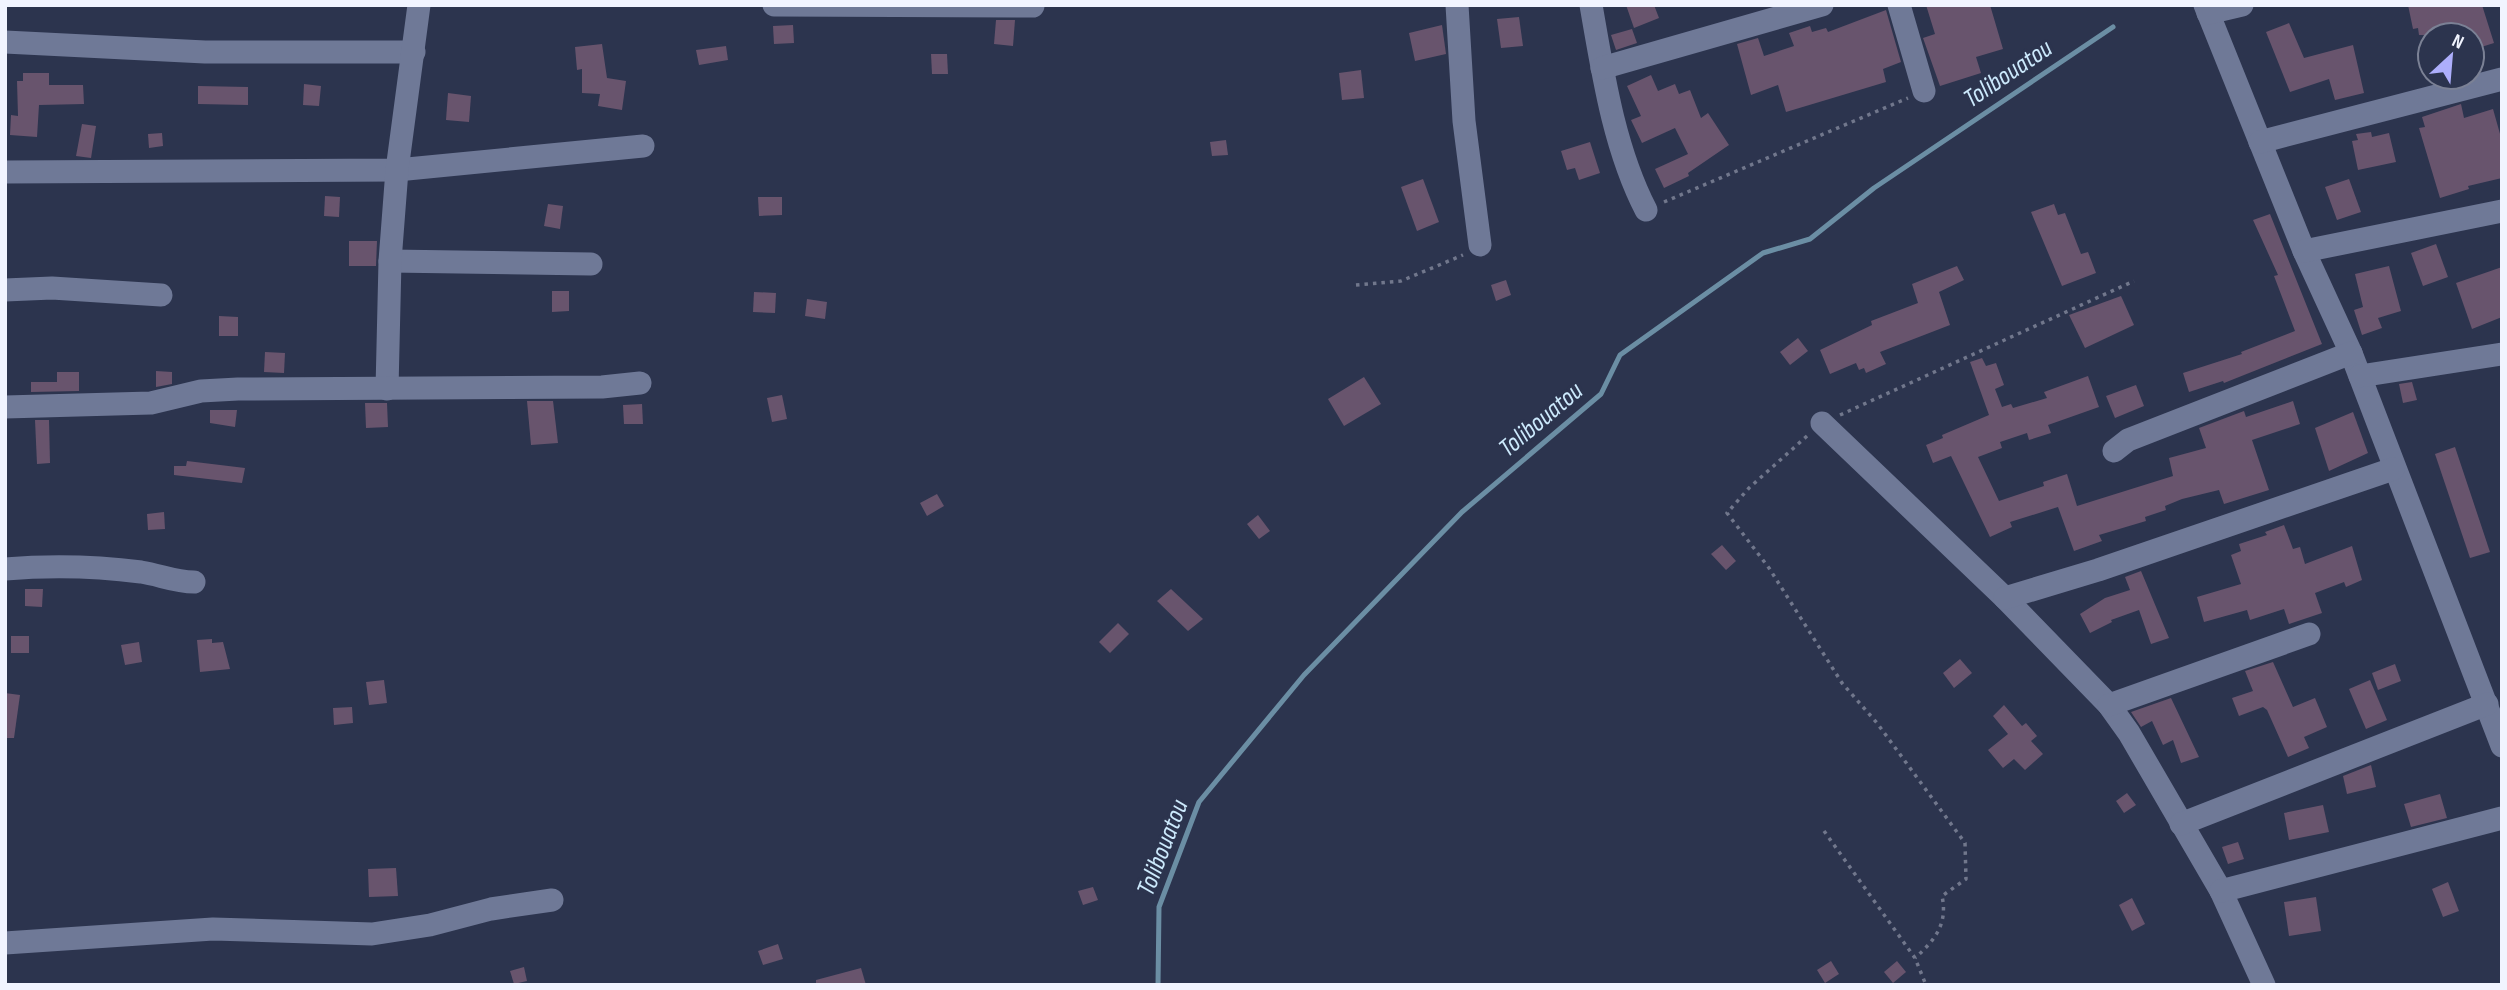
<svg xmlns="http://www.w3.org/2000/svg" width="2507" height="990" viewBox="0 0 2507 990" font-family="'Sofia Sans Condensed',sans-serif">
  <style>
    .lines { fill: none; stroke-linecap: round; stroke-linejoin: round }
    .stream { stroke: #6b8ea4; stroke-width: 5 }
    .building { fill: #68546d }
    .path { stroke: #71778c; stroke-width: 3.5; stroke-dasharray: 3.5 5; stroke-linecap: butt }
    .minor { stroke: #6f7997; stroke-width: 23 }
    .labels { text-anchor: middle; dominant-baseline: central; stroke-width: 6; stroke-linejoin: round; paint-order: stroke }
    .water-label { font-size: 26px; font-style: italic; fill: #cce9fc; stroke: #2c344e }
  </style>
  <rect width="100%" height="100%" fill="#2c344e"/>
  <g class="lines">
    <path class="stream" d="M1158,985L1159,907L1199,802L1304,675L1462,512L1601,394L1620,355L1763,253L1810,239L1874,188L2113,27"/>
  </g>
  <g class="building">
    <path d="M1626,5H1654L1659,18L1634,28Z"/>
    <path d="M1926,5H1990L2003,49L1976,57L1981,73L1940,86L1923,38L1935,34Z"/>
    <path d="M2408,5H2482L2494,43L2475,49L2472,35H2419L2418,28L2413,29Z"/>
    <path d="M1886,10L1901,62L1883,69L1886,82L1786,112L1778,85L1751,95L1737,44L1758,38L1764,56L1794,46L1789,33L1810,26L1812,32L1826,28L1828,32Z"/>
    <path d="M1519,17L1523,46L1501,48L1497,19Z"/>
    <path d="M996,20H1015L1013,46L994,44Z"/>
    <path d="M2289,23L2304,58L2353,45L2364,93L2335,100L2329,79L2290,92L2266,32Z"/>
    <path d="M793,25L794,43L774,44L773,26Z"/>
    <path d="M1442,25L1446,54L1415,61L1409,33Z"/>
    <path d="M1632,29L1637,43L1616,50L1611,35Z"/>
    <path d="M602,44L607,78L626,81L622,110L598,106L600,94L582,93V69L577,70L575,47Z"/>
    <path d="M726,46L728,60L699,65L696,50Z"/>
    <path d="M931,54H947L948,74H932Z"/>
    <path d="M1361,70L1364,98L1342,100L1339,73Z"/>
    <path d="M23,73H49V85H83L84,104L39,105L37,137L10,135L11,115L18,116L17,81H23Z"/>
    <path d="M1651,75L1658,91L1675,84L1679,94L1690,90L1701,118L1708,113L1729,145L1688,173L1689,176L1664,188L1655,169L1688,154L1675,128L1642,143L1631,120L1641,116L1627,86Z"/>
    <path d="M304,84L321,86L319,106L303,105Z"/>
    <path d="M198,86L248,87V105L198,104Z"/>
    <path d="M448,93L471,96L469,122L446,120Z"/>
    <path d="M2461,104L2464,118L2493,109L2502,141V178L2468,186L2469,189L2440,198L2419,128L2425,127L2422,117Z"/>
    <path d="M82,124L96,126L91,158L76,156Z"/>
    <path d="M2371,132L2372,137L2389,133L2396,162L2358,170L2352,141L2358,140L2356,134Z"/>
    <path d="M162,133L163,146L149,148L148,134Z"/>
    <path d="M1226,140L1228,155L1212,156L1210,142Z"/>
    <path d="M1590,142L1600,173L1579,180L1575,168L1567,170L1561,151Z"/>
    <path d="M1423,179L1439,222L1417,231L1401,187Z"/>
    <path d="M2349,179L2361,212L2337,220L2325,187Z"/>
    <path d="M325,196L340,197L339,217L324,216Z"/>
    <path d="M758,197H782V215L759,216Z"/>
    <path d="M548,204L563,206L560,229L544,226Z"/>
    <path d="M2054,204L2058,215L2065,213L2081,254L2088,252L2096,273L2062,286L2031,212Z"/>
    <path d="M2270,214L2322,344L2224,383L2223,381L2189,392L2183,373L2242,354L2241,352L2295,331L2274,276L2278,275L2253,220Z"/>
    <path d="M349,241H377L376,266H349Z"/>
    <path d="M2436,244L2448,277L2423,286L2411,253Z"/>
    <path d="M1957,266L1964,280L1939,292L1950,325L1880,352L1886,364L1866,373L1864,368L1859,370L1856,363L1830,374L1820,350L1872,325L1871,321L1918,303L1912,284Z"/>
    <path d="M2389,266L2401,311L2378,318L2382,328L2362,335L2354,310L2363,307L2355,274Z"/>
    <path d="M2502,267V317L2472,329L2456,283Z"/>
    <path d="M1506,280L1511,295L1496,301L1491,285Z"/>
    <path d="M552,291H569V311L552,312Z"/>
    <path d="M754,292L776,293L775,313L753,312Z"/>
    <path d="M2121,296L2134,325L2085,348L2069,315Z"/>
    <path d="M807,299L827,302L825,319L805,316Z"/>
    <path d="M219,316L238,317V336H219Z"/>
    <path d="M1798,338L1808,351L1790,365L1780,352Z"/>
    <path d="M265,352L285,353L284,373L264,372Z"/>
    <path d="M1982,358L1986,366L1996,363L2004,385L1995,389L2002,407L2011,404L2013,408L2047,398L2044,392L2088,376L2099,407L2048,425L2051,433L2029,440L2027,433L2000,442L2002,448L1978,457L1999,501L2044,486L2043,482L2067,474L2077,506L2173,476L2169,458L2206,448L2199,428L2244,411L2246,417L2293,401L2300,424L2252,440L2269,490L2224,504L2219,490L2182,499L2165,506L2166,510L2145,517L2146,521L2099,535L2102,541L2074,551L2058,507L2010,522L2012,527L1990,537L1951,456L1933,463L1926,445L1943,438L1942,435L1989,415L1970,362Z"/>
    <path d="M156,371L172,372V384L156,387Z"/>
    <path d="M57,372H79V391L31,392V382H57Z"/>
    <path d="M1364,377L1381,404L1344,426L1328,399Z"/>
    <path d="M2412,382L2417,400L2403,403L2399,384Z"/>
    <path d="M2136,385L2144,406L2115,418L2106,396Z"/>
    <path d="M782,395L787,419L772,422L767,398Z"/>
    <path d="M527,401H553L558,443L531,445Z"/>
    <path d="M365,403H387L388,427L366,428Z"/>
    <path d="M642,404L643,424H624L623,405Z"/>
    <path d="M210,410H237L235,427L210,423Z"/>
    <path d="M2353,412L2368,453L2329,471L2315,428Z"/>
    <path d="M35,420H49L50,463L37,464Z"/>
    <path d="M2455,447L2490,552L2470,558L2435,454Z"/>
    <path d="M187,461L245,468L242,483L174,475V466H186Z"/>
    <path d="M937,494L944,506L927,516L920,503Z"/>
    <path d="M164,512L165,529L148,530L147,514Z"/>
    <path d="M1258,515L1270,531L1259,539L1247,524Z"/>
    <path d="M2284,525L2293,549L2300,547L2305,564L2352,546L2362,580L2346,587L2344,582L2315,593L2322,613L2289,624L2284,609L2250,620L2247,610L2204,622L2197,597L2241,584L2231,555L2241,551L2239,544L2267,535L2265,532Z"/>
    <path d="M1722,545L1736,561L1726,570L1711,554Z"/>
    <path d="M2141,571L2169,638L2151,644L2139,610L2111,620L2112,622L2090,633L2080,614L2105,598L2130,590L2125,577Z"/>
    <path d="M25,589H43L42,607L25,606Z"/>
    <path d="M1171,589L1203,619L1188,631L1157,601Z"/>
    <path d="M1118,623L1129,634L1110,653L1099,642Z"/>
    <rect x="11" y="636" width="18" height="17"/>
    <path d="M212,639V643L223,642L230,669L200,672L197,640Z"/>
    <path d="M139,642L142,662L125,665L121,645Z"/>
    <path d="M1960,659L1972,673L1954,688L1943,673Z"/>
    <path d="M2273,662L2293,707L2315,698L2327,727L2304,737L2309,748L2288,757L2267,710L2263,707L2239,716L2232,698L2253,691L2245,671Z"/>
    <path d="M2395,664L2401,681L2378,690L2372,673Z"/>
    <path d="M384,680L387,703L369,705L366,682Z"/>
    <path d="M2370,680L2387,720L2366,729L2349,689Z"/>
    <path d="M5,693L20,695L14,738H5Z"/>
    <path d="M2171,698L2199,757L2181,763L2173,740L2163,745L2152,721L2141,727L2131,712Z"/>
    <path d="M2004,705L2022,726L2026,723L2037,736L2031,741L2043,754L2025,770L2014,759L2003,768L1988,750L2008,734L1993,716Z"/>
    <path d="M352,707L353,723L334,725L333,708Z"/>
    <path d="M2371,765L2376,787L2347,794L2343,776Z"/>
    <path d="M2127,793L2136,805L2124,813L2116,801Z"/>
    <path d="M2440,794L2447,818L2411,827L2404,804Z"/>
    <path d="M2323,805L2329,832L2289,840L2284,813Z"/>
    <path d="M2238,842L2244,859L2228,864L2222,847Z"/>
    <path d="M396,868L398,896L369,897L368,869Z"/>
    <path d="M2448,882L2459,911L2443,917L2432,889Z"/>
    <path d="M1093,887L1098,900L1083,905L1078,891Z"/>
    <path d="M2316,897L2321,931L2289,936L2284,902Z"/>
    <path d="M2132,898L2145,924L2132,931L2119,905Z"/>
    <path d="M778,944L783,959L763,965L758,951Z"/>
    <path d="M1831,961L1839,974L1825,983L1817,970Z"/>
    <path d="M1897,961L1906,972L1893,983L1884,972Z"/>
    <path d="M524,967L527,981L514,984L510,971Z"/>
    <path d="M861,968L866,985H816V980Z"/>
  </g>
  <g class="lines">
    <g class="path">
      <path d="M1664,202L1908,98"/>
      <path d="M1356,285L1401,281L1463,255"/>
      <path d="M1840,415L2134,281"/>
      <path d="M1807,436L1749,488L1727,513L1769,568L1842,683L1877,723L1965,843L1966,879L1942,896C1948,924 1935,940 1915,958"/>
      <path d="M1824,831L1915,958L1926,985"/>
    </g>
    <g class="minor">
      <path d="M774,5L1033,6"/>
      <path d="M1457,5L1464,121L1480,245"/>
      <path d="M1591,5C1603,74 1614,148 1646,210"/>
      <path d="M1899,5L1924,91"/>
      <path d="M2205,5L2304,251L2351,353L2502,746"/>
      <path d="M2208,13L2242,5"/>
      <path d="M5,42L205,52H414"/>
      <path d="M1602,68L1822,5"/>
      <path d="M2260,142L2502,79"/>
      <path d="M5,172L397,170L643,146"/>
      <path d="M2304,251L2502,211"/>
      <path d="M390,261L591,264"/>
      <path d="M5,290L52,288L161,295"/>
      <path d="M2360,376L2502,354"/>
      <path d="M387,389L390,261L397,170L419,5"/>
      <path d="M5,407L151,403L201,391L238,389L602,387L640,383"/>
      <path d="M1822,423L2005,598L2109,705L2129,733L2221,891L2264,985"/>
      <path d="M2114,451L2128,440L2351,353"/>
      <path d="M5,569C51,565 95,566 141,572C160,575 175,582 194,582"/>
      <path d="M2005,598L2098,570L2393,469"/>
      <path d="M2109,705L2309,634"/>
      <path d="M2181,824L2487,704"/>
      <path d="M2221,891L2502,818"/>
      <path d="M5,943L213,929L372,934L430,925L491,909L552,900"/>
    </g>
  </g>
  <g class="labels">
    <g class="water-label">
      <text transform="translate(2008 74) rotate(-34)">Tolibouatou</text>
      <text transform="translate(1541 420) rotate(-40)">Tolibouatou</text>
      <text transform="translate(1163 848) rotate(-69)">Tolibouatou</text>
    </g>
  </g>
  <rect width="2507" height="990" fill="none" stroke="#f1f4ff" stroke-width="14"/>
  <g transform="translate(2451 56) rotate(26)"><circle r="33" fill="#2c344e" stroke="#7b8195" stroke-width="2"/>
  <path d="M0-5L12 26L0 18L-12 26Z" fill="#adaefb"/>
  <text y="-10" font-size="19" font-weight="bold" text-anchor="middle" fill="#f1f4ff">N</text>
  </g>
</svg>
